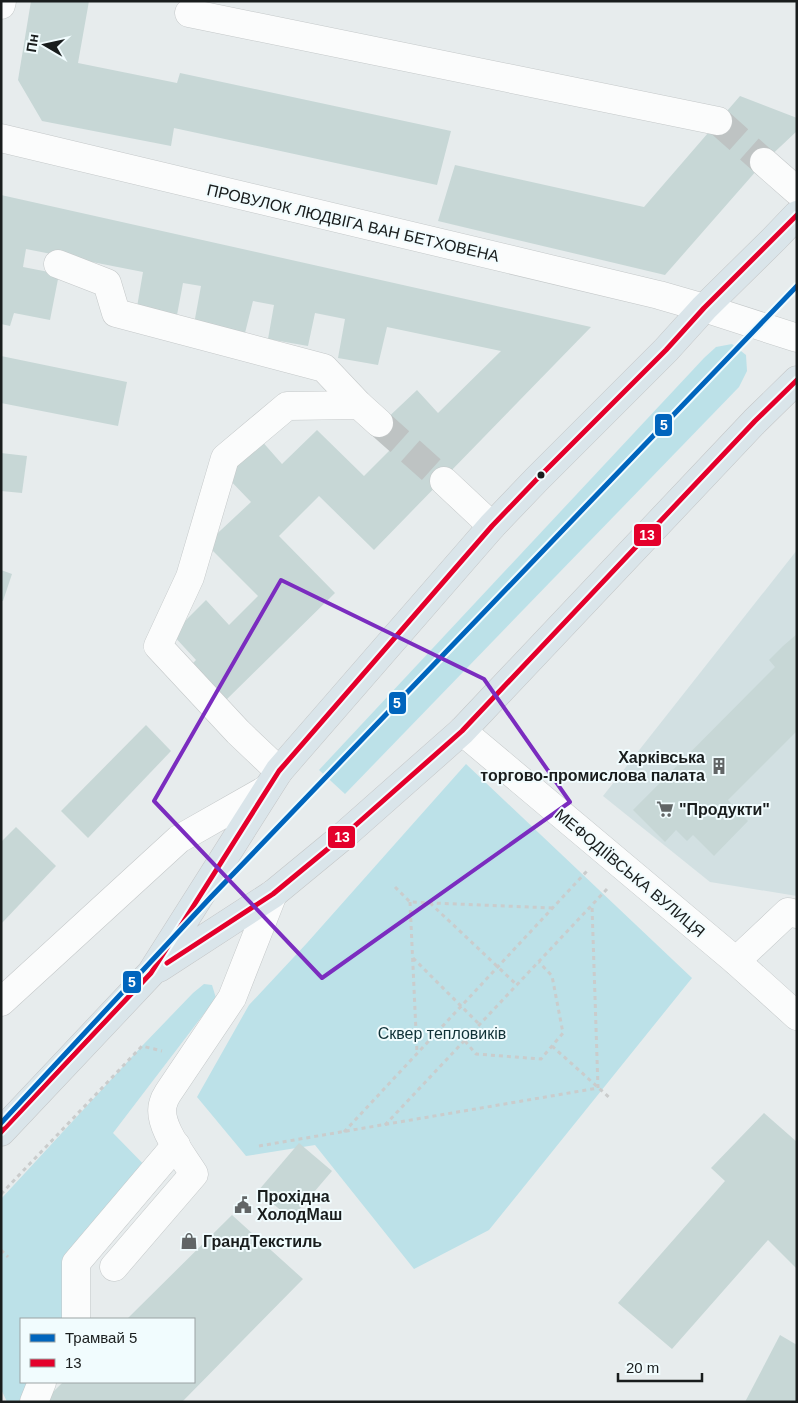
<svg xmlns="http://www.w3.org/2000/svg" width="798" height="1403" viewBox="0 0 798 1403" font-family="Arial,sans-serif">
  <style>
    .built { fill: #d2e0e2 }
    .green { fill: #bce1e8 }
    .building { fill: #c7d7d6 }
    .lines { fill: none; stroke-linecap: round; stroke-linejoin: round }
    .minor-tunnel { stroke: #bec3c3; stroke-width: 28; stroke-dasharray: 28 14; stroke-linecap: butt }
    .minor-casing { stroke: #c4c8c9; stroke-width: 29 }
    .major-casing { stroke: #c4c6c7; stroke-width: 29 }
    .path { stroke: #cacccc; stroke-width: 3; stroke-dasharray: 4 4; stroke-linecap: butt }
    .minor { stroke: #fbfcfc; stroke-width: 28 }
    .major { stroke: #dae5ea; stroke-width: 28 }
    .bus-1-casing { stroke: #f1fcfe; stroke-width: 9 }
    .bus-1 { stroke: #e4002b; stroke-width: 5 }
    .tram-1-casing { stroke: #f1fcfe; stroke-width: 9 }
    .tram-1 { stroke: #0065bd; stroke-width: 5 }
    .marked { fill: none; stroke: #7b2cbf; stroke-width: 4; stroke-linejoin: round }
    .bus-dot { fill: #191d1d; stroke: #f1fcfe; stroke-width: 2 }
    .labels { text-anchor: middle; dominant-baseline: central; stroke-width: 4; stroke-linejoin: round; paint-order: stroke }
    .street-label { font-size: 16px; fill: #191d1d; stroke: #f1fcfe }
    .poi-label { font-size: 16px; font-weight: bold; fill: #191d1d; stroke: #f1fcfe; text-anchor: start }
    .park-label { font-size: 16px; fill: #103137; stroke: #f1fcfe }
    .line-badge { stroke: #f1fcfe; stroke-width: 2 }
    .badge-label { font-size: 14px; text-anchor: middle; font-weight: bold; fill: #fff }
  </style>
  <rect width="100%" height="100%" fill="#e7eced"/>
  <path class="built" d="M797,550V896L710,882L603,796Z"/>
  <g class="green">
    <path d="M732,344L746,355L747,371L739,387L345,794L319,770L704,358L716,347Z"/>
    <path d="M466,764L692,978L489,1230L414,1269L315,1145L246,1156L197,1097L249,1005L307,943Z"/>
    <path d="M204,984L212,985L216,998L113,1133L157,1178L72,1278L70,1319H21V1382H49L22,1402H7L1,1389V1199L142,1046L193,993Z"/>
  </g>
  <g class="building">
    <path d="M31,1H89L78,63L177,83L180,73L451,131L437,185L174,128L171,146L42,121L18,80Z"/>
    <path d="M740,96L797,118V131L764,162L665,275L438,221L455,165L644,207Z"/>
    <path d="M1,195L591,327L374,550L319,496L279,536L335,593L223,703L187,669L196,660L172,634L206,600L229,625L258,596L206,544L251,502L224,474L260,439L282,464L317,430L364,476L397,443L380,425L417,390L438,413L501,351L387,327L378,365L338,358L345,319L315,313L308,346L268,339L274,305L253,301L245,333L194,324L201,286L183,283L177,315L137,307L143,272L26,249L23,267L59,274L50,320L14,313L10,326L1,324Z"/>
    <path d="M1,356L127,382L118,426L1,403Z"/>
    <path d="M1,453L27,456L22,493L1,491Z"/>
    <path d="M1,570L12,574L3,601H1Z"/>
    <path d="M797,634V731L728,800L748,821L714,856L693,835L687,841L676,830L665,842L633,810L775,667L769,660L783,646Z"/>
    <path d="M146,725L171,751L88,838L61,811Z"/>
    <path d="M16,827L56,866L1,924V842Z"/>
    <path d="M764,1113L797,1142V1269L768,1240L672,1349L618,1303L725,1181L711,1168Z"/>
    <path d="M299,1143L332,1171L291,1219L258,1191Z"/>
    <path d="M232,1215L303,1279L182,1402H46L50,1395L63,1382H194V1319H127Z"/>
    <path d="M780,1335L797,1345V1402H745Z"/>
  </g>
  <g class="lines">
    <g class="minor-tunnel">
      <path d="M718,121L764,162"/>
      <path d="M379,423L444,481"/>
    </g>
    <g class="minor-casing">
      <g id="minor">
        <path d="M1,5L2,1"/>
        <path d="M189,13L718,121"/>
        <path d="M1,138L659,295L704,308L797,338"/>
        <path d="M764,162L797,191"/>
        <path d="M58,264L107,283L116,313L324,368L359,405"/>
        <path d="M444,481L492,526"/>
        <path d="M462,731L736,961L797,1016"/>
        <path d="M279,771L238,732L158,646L190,577L225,458L287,406L359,405L379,423"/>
        <path d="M736,961L788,912L797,914"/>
        <path d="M1,1002L179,839L267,789"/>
        <path d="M114,1267L194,1174C183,1156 157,1125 163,1104C164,1100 166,1096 168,1093L232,998L273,894"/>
        <path d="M76,1319V1263L176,1145"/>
        <path d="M34,1402L42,1382"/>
      </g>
    </g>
    <g class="major-casing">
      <g id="major">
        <path d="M159,968L273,894L341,838L462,731L755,421L797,380"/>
        <path d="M1,1132L151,973L279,771L492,526L537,479L666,350L704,308L774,239L797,215"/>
      </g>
    </g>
    <g class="path">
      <path d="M395,887L410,902L552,908"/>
      <path d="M410,902L417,1053"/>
      <path d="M430,903L517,985"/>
      <path d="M413,958L480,1025"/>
      <path d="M465,1041L476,1054L541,1059L563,1033L552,976L539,962"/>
      <path d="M552,1046L611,1099"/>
      <path d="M385,1125L607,889"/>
      <path d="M344,1132L587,871"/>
      <path d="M259,1146L598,1088L592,906"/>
      <path d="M1,1194L142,1046L162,1051"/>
      <path d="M1,1250L8,1257"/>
    </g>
    <use href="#minor" class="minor"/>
    <use href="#major" class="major"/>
    <g class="bus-1-casing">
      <g id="bus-1">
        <path d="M167,963L273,894L341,838L462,731L755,421L797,380"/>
        <path d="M1,1132L151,973L279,771L492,526L537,479L666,350L704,308L797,215"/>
      </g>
    </g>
    <use href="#bus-1" class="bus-1"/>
    <g class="tram-1-casing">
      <path id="tram-1" d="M1,1123L210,898L797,286"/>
    </g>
    <use href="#tram-1" class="tram-1"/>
  </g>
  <path class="marked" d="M281,580L484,679L570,802L322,978L154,801Z"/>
  <defs>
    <g id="building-bare" transform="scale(1.35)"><path d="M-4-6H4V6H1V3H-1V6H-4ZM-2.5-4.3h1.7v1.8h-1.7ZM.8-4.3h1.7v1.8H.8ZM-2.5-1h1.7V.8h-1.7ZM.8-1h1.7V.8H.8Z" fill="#616566" stroke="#f1fcfe" stroke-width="2.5" paint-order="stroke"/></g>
    <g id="supermarket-bare" transform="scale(1.35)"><path d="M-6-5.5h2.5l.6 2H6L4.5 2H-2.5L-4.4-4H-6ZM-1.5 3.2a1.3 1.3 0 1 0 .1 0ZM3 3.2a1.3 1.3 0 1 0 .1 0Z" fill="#616566" stroke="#f1fcfe" stroke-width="2.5" paint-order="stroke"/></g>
    <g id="civic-bare" transform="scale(1.35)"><path d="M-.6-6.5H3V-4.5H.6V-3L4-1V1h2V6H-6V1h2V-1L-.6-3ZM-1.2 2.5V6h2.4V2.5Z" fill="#616566" stroke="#f1fcfe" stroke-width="2.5" paint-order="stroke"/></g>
    <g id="shop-bare" transform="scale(1.35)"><path d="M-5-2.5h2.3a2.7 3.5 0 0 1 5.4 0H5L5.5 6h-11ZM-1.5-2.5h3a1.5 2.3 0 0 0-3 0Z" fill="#616566" stroke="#f1fcfe" stroke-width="2.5" paint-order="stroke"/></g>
  </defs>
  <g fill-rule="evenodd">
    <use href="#building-bare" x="719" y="766"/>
    <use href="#supermarket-bare" x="665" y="809"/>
    <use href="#civic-bare" x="243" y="1205"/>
    <use href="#shop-bare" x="189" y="1241"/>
  </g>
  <circle class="bus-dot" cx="541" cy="475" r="4.5"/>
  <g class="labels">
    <g class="street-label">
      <text transform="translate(353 223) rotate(13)">ПРОВУЛОК ЛЮДВІГА ВАН БЕТХОВЕНА</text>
      <text transform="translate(630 873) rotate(40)">МЕФОДІЇВСЬКА ВУЛИЦЯ</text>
    </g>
    <g class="poi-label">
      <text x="705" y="757" text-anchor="end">Харківська<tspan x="705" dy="18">торгово-промислова палата</tspan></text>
      <text x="679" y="809">"Продукти"</text>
      <text x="257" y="1196">Прохідна<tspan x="257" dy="18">ХолодМаш</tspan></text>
      <text x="203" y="1241">ГрандТекстиль</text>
    </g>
    <g class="park-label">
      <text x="442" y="1033">Сквер тепловиків</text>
    </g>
  </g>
  <g class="line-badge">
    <rect x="654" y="413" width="19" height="24" rx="5" fill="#0065bd"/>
    <rect x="633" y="523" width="29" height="24" rx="5" fill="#e4002b"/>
    <rect x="388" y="691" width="19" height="24" rx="5" fill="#0065bd"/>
    <rect x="327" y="825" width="29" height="24" rx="5" fill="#e4002b"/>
    <rect x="122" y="970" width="20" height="24" rx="5" fill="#0065bd"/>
  </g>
  <g class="badge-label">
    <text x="664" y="430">5</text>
    <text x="647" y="540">13</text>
    <text x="397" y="708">5</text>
    <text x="342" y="842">13</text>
    <text x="132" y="987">5</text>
  </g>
  <rect width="798" height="1403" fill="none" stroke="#191d1d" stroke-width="5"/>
  <rect x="20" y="1318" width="175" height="65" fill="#f1fcfe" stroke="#9ba3a4"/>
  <rect x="30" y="1334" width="25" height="8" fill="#0065bd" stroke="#9ba3a4"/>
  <text x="65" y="1343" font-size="15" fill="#191d1d">Трамвай 5</text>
  <rect x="30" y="1359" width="25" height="8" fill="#e4002b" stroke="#9ba3a4"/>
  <text x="65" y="1368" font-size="15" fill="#191d1d">13</text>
  <g transform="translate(45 45) rotate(279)" stroke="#f1fcfe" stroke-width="4" paint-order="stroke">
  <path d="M0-4L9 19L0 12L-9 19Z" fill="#191d1d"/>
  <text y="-8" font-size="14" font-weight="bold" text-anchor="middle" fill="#191d1d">Пн</text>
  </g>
  <path d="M618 1373v8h84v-8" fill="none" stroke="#191d1d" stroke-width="2.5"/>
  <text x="626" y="1373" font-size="15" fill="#191d1d" stroke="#f1fcfe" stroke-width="4" paint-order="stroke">20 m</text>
</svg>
